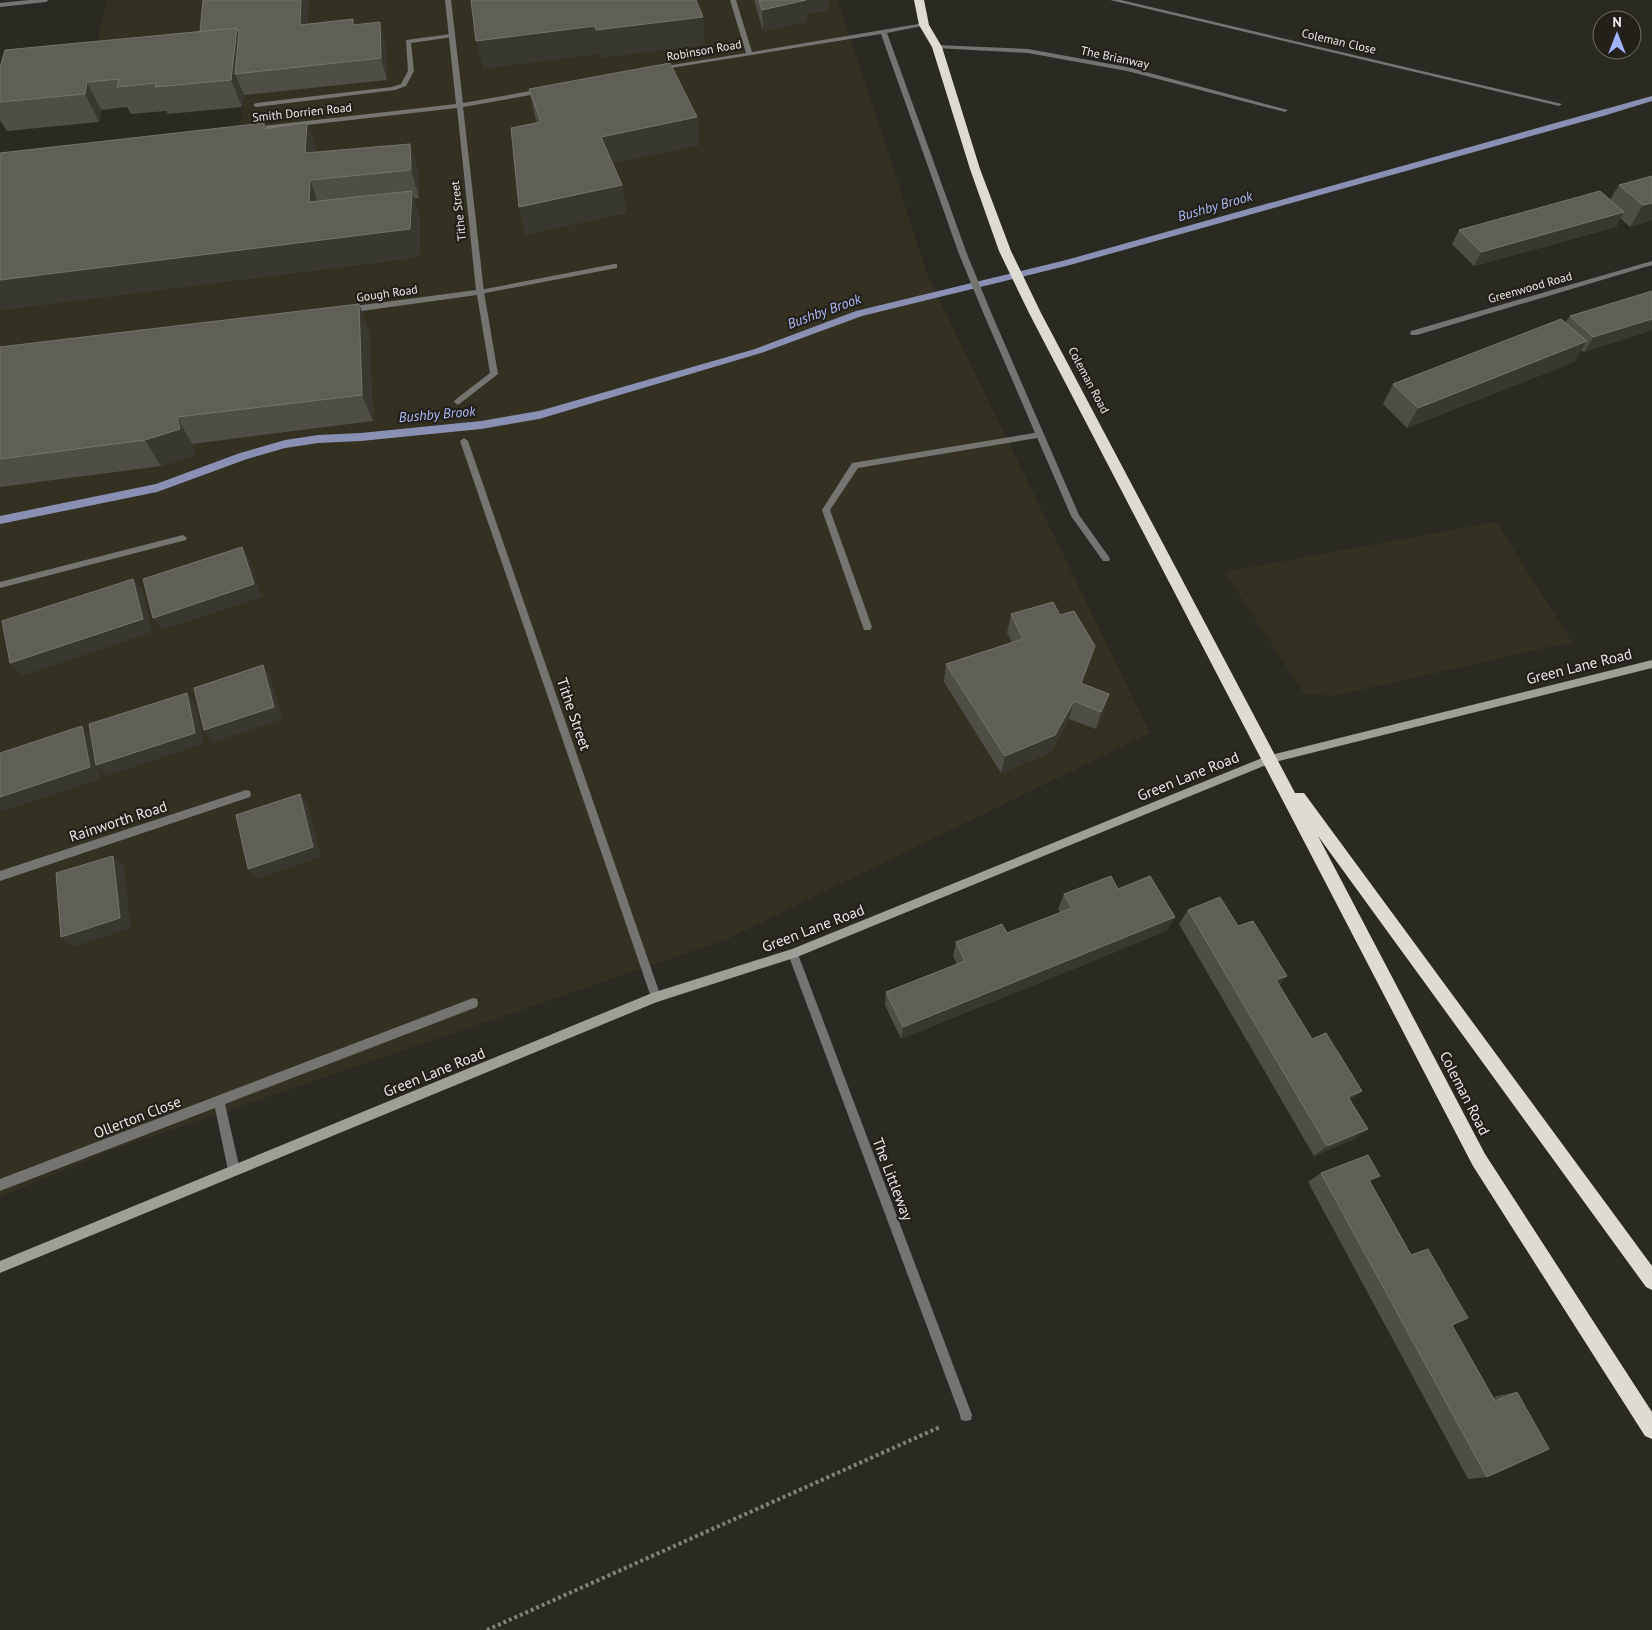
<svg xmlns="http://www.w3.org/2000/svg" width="1652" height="1630" viewBox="0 0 1652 1630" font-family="'PT Sans',sans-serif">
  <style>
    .built { fill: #343123 }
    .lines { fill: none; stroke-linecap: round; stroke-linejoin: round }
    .stream { fill: #8a90b4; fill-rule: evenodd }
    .path { stroke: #82817a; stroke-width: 4; stroke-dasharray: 3 3; stroke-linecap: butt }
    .lane { fill: #747470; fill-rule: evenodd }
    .street { fill: #747470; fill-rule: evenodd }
    .secondary { fill: #9f9e97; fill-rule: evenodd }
    .highway { fill: #dedcd2; fill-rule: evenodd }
    .wall { fill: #4f4e46 }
    .shaded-wall { fill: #393830 }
    .building { fill: #5f5e57; stroke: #75746d }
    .labels { text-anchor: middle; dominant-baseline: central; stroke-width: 4.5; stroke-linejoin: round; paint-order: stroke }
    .far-street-label { font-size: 12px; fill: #e9e8e3; stroke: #222019 }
    .far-water-label { font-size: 14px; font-style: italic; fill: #adbaf9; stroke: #222019 }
    .street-label { font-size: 15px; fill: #e9e8e3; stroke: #222019 }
  </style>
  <rect width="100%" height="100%" fill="#2b2a22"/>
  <g class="built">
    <path d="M107,0H838L929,279L1150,733L725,940L115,1149L0,1197V172L239,145L248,56L91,66Z"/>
    <path d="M1496,522L1572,642L1333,696L1305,694L1224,572Z"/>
  </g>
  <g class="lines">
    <path class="stream" d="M1652,96V101L1603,116L1070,265L862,316L761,353L539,419L481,429L361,441L318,443L285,448L247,459L157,492L0,524V516L156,484L240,453L285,440L318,435L361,433L481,421L539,411L755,349L856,311L1066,260Z"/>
    <path class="path" d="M487,1630L940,1427"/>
    <g class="lane">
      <path d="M451,34L453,35V37L411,43L414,71L406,86L395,90L256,107L253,105L256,103L392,87L401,84L408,71L406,40Z"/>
      <path d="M614,264H617V268L480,294L476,292L480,290Z"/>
      <path d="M1040,432L1043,433V437L858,468L830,510L872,627L870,630H864L822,510L852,463Z"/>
      <path d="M183,535L187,538L186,540L0,588V582Z"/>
    </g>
    <g class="street">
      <path d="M29,0H49L46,2L0,7V3Z"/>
      <path d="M445,0H451L463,103L542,89L545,91L542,93L463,107L484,292L498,374L458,405L454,402L455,400L490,373L477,295L347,313L343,310L347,307L476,290L457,108L254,131L251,129L254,127L456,104Z"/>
      <path d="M730,0H736L752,52L924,23L927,25L887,33L967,254L990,310L1079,515L1109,557L1110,559L1109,561H1103L1071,516L982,310L959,254L881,34L658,70V68L660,67L746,53Z"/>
      <path d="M1110,0H1121L1562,104L1559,106Z"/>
      <path d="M937,45L1028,49L1127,67L1288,110L1285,112L1127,71L1028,53L935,48V46Z"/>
      <path d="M1652,261V265L1417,335H1411L1410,333L1411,331Z"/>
      <path d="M464,438L468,441L661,997L660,1001L656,1002L652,1001L651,997L460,441Z"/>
      <path d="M246,790L250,791L251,794L250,797L0,881V871Z"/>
      <path d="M793,949L797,951L798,954L972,1415L971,1420L966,1421L961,1420L960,1415L788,954L789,951Z"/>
      <path d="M473,998L477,999L478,1003L477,1007L225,1104L240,1170L238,1174L234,1176L230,1174L228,1170L215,1108L0,1191V1179Z"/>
    </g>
    <path class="secondary" d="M1652,660V668L1271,763L797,957L657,1002L0,1273V1261L652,993L792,949L1267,756Z"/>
    <path class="highway" d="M914,0H924L929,25L942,47L980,169L1011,251L1041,313L1295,793H1304L1652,1266V1290L1646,1287L1318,836L1485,1154L1652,1412V1439L1645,1436L1473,1166L1029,313L999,251L970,169L932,47L919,25Z"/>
  </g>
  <g class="wall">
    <path d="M754,0H829V11L806,13L807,22L763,31Z"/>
    <path d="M308,24L355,25L386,44L387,80L244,95L242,107L168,114L166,111L131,114L127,107L101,110L99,122L7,131L0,120V68L5,50Z"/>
    <path d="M529,89L697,117L699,145L613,163L622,185L626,213L526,234L519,207L537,123L535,116Z"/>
    <path d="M264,123L266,128L317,151V152L419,172V198H414L420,219L419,257L0,310V153Z"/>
    <path d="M1652,176V220L1630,227L1620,218L1616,227L1474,266L1452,244L1459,230L1610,200L1619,185Z"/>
    <path d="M1652,291V330L1584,352L1581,350L1574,362L1407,428L1383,404L1393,384L1565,323L1570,316Z"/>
    <path d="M369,331L373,421L192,444L195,455L161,466L0,487V347Z"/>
    <path d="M1011,614L1060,615L1095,646L1082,684L1109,694L1104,711L1096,729L1069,719L1051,752L1001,773L944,682L946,664L1012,642L1007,633Z"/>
    <path d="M1118,889L1175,917L1166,931L901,1039L885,1005L886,992L957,964L953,956L956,942L1007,933L1060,912L1058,909L1064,894Z"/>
    <path d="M1188,910L1238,926L1279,985L1312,1039L1351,1101L1354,1139L1314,1156L1179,924Z"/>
    <path d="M1321,1173L1380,1176L1370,1182L1493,1398L1497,1396L1517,1392L1487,1477L1468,1479L1308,1182Z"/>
  </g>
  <g class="shaded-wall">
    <path d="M301,0H309L307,46L300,25Z"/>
    <path d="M805,0H829V11L806,13L807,22L763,31L762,10Z"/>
    <path d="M703,17L705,45L600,58L596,30Z"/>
    <path d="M380,22L386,44L387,80L381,58Z"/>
    <path d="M595,26L599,54L483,69L476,41Z"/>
    <path d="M237,28L248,56L235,74L244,95L242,107L231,80Z"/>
    <path d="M87,82L101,110L99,122L85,94Z"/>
    <path d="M697,117L699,145L606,165L601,137Z"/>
    <path d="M307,123L317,151L315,180L305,153Z"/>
    <path d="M410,144L419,172V198L411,170Z"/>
    <path d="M310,180L320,208L309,202Z"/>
    <path d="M622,185L626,213L526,234L519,207Z"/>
    <path d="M412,191L420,219L419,257L0,310V280Z"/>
    <path d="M1652,203V220L1630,227L1643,205Z"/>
    <path d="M1624,212L1616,227L1474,266L1481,252Z"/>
    <path d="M359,304L369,331L373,421L362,395Z"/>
    <path d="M1652,319V330L1584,352L1593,337Z"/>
    <path d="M1587,341L1574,362L1407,428L1418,408Z"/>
    <path d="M177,417L192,444L195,455L161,466L145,440Z"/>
    <path d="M242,547L250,560L262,597L162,630L153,618Z"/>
    <path d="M133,579L143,592L152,632L22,676L10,663Z"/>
    <path d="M1095,646L1089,664L1076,701L1081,683Z"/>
    <path d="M263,665L271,678L282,719L213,742L204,730Z"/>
    <path d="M187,693L196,705L204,744L107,776L99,767L101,779L0,812V797L82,726L93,737Z"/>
    <path d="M1109,694L1104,711L1096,729L1101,712Z"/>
    <path d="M1074,701L1069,719L1051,752L1001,773L1005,756Z"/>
    <path d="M300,794L308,805L321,857L257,879L248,869Z"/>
    <path d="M113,856L124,866L131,928L73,947L61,937Z"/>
    <path d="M1175,917L1166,931L901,1039L903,1027Z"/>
    <path d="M1287,976L1276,989V980Z"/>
    <path d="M1362,1091L1349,1102L1348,1097Z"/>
    <path d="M1368,1129L1354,1139L1314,1156L1327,1146Z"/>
    <path d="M1380,1176L1366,1185L1369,1180Z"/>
  </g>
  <g class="building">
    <path d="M203,0H301L300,25L353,19V25L380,22L381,58L235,74L239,31H238L237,28L200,32Z"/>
    <path d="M471,0H696L703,17L596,30L595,26L476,41Z"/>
    <path d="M759,0H806L762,10Z"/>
    <path d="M237,28L231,80L155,87L156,83L117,87L119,79L87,82L85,94L0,102V68L5,50Z"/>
    <path d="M670,63L697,117L601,137L622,185L519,207L511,128L541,122L529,89Z"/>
    <path d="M264,123V129L307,123L305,153L410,144L411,170L310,180L309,202L412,191L410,229L0,280V153Z"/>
    <path d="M1652,176V203L1643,205L1619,185Z"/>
    <path d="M1600,191L1624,212L1481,252L1459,230Z"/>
    <path d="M1652,291V319L1593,337L1570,316Z"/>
    <path d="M359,304L362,395L177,417L180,429L145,440L0,459V347Z"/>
    <path d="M1561,319L1587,341L1418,408L1393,384Z"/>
    <path d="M242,547L254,584L153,618L143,579Z"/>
    <path d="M133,579L143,619L10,663L2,621Z"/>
    <path d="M1053,602L1060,615L1074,611L1095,646L1081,683L1109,694L1101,712L1074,701L1055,735L1005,756L946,664L1023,639L1011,614Z"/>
    <path d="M263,665L274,707L204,730L194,688Z"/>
    <path d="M187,693L195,733L96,765L89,724Z"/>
    <path d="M82,726L90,767L0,797V753Z"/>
    <path d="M300,794L313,847L248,869L236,815Z"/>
    <path d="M113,856L120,918L61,937L56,873Z"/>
    <path d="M1111,876L1118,889L1150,876L1175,917L903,1027L886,992L965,961L956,942L1002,924L1007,933L1072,908L1064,894Z"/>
    <path d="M1220,897L1238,926L1253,921L1287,976L1276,980L1312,1039L1326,1033L1362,1091L1348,1097L1368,1129L1327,1146L1188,910Z"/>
    <path d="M1368,1155L1380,1176L1369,1180L1411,1255L1428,1249L1468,1318L1452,1325L1495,1401L1517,1392L1549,1449L1487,1477L1321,1173Z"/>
  </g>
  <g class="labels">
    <g class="far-street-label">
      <text transform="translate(1339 41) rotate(13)">Coleman Close</text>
      <text transform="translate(704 50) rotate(-10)">Robinson Road</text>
      <text transform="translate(1115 57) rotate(12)">The Brianway</text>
      <text transform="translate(302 112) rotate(-6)">Smith Dorrien Road</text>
      <text transform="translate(458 211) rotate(-97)">Tithe Street</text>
      <text transform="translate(1530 287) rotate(-16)">Greenwood Road</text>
      <text transform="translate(387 293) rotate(-8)">Gough Road</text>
      <text transform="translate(1089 380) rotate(62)">Coleman Road</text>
    </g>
    <g class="far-water-label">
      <text transform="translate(1215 206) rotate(-16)">Bushby Brook</text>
      <text transform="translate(824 311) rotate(-20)">Bushby Brook</text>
      <text transform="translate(437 414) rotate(-5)">Bushby Brook</text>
    </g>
    <g class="street-label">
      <text transform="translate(1579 666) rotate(-14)">Green Lane Road</text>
      <text transform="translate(574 714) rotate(71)">Tithe Street</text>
      <text transform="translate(1188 776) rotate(-22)">Green Lane Road</text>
      <text transform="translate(118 821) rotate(-18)">Rainworth Road</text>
      <text transform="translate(813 928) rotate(-21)">Green Lane Road</text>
      <text transform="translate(434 1072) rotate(-22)">Green Lane Road</text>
      <text transform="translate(1465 1093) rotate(63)">Coleman Road</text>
      <text transform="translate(137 1117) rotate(-21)">Ollerton Close</text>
      <text transform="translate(893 1179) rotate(69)">The Littleway</text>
    </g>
  </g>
  <g transform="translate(1617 35)"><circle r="24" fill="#222019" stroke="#72706a"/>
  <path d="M0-4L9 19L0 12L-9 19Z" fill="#a3b2fd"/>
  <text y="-8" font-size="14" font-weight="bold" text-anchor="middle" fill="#e9e8e3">N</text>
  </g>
</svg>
